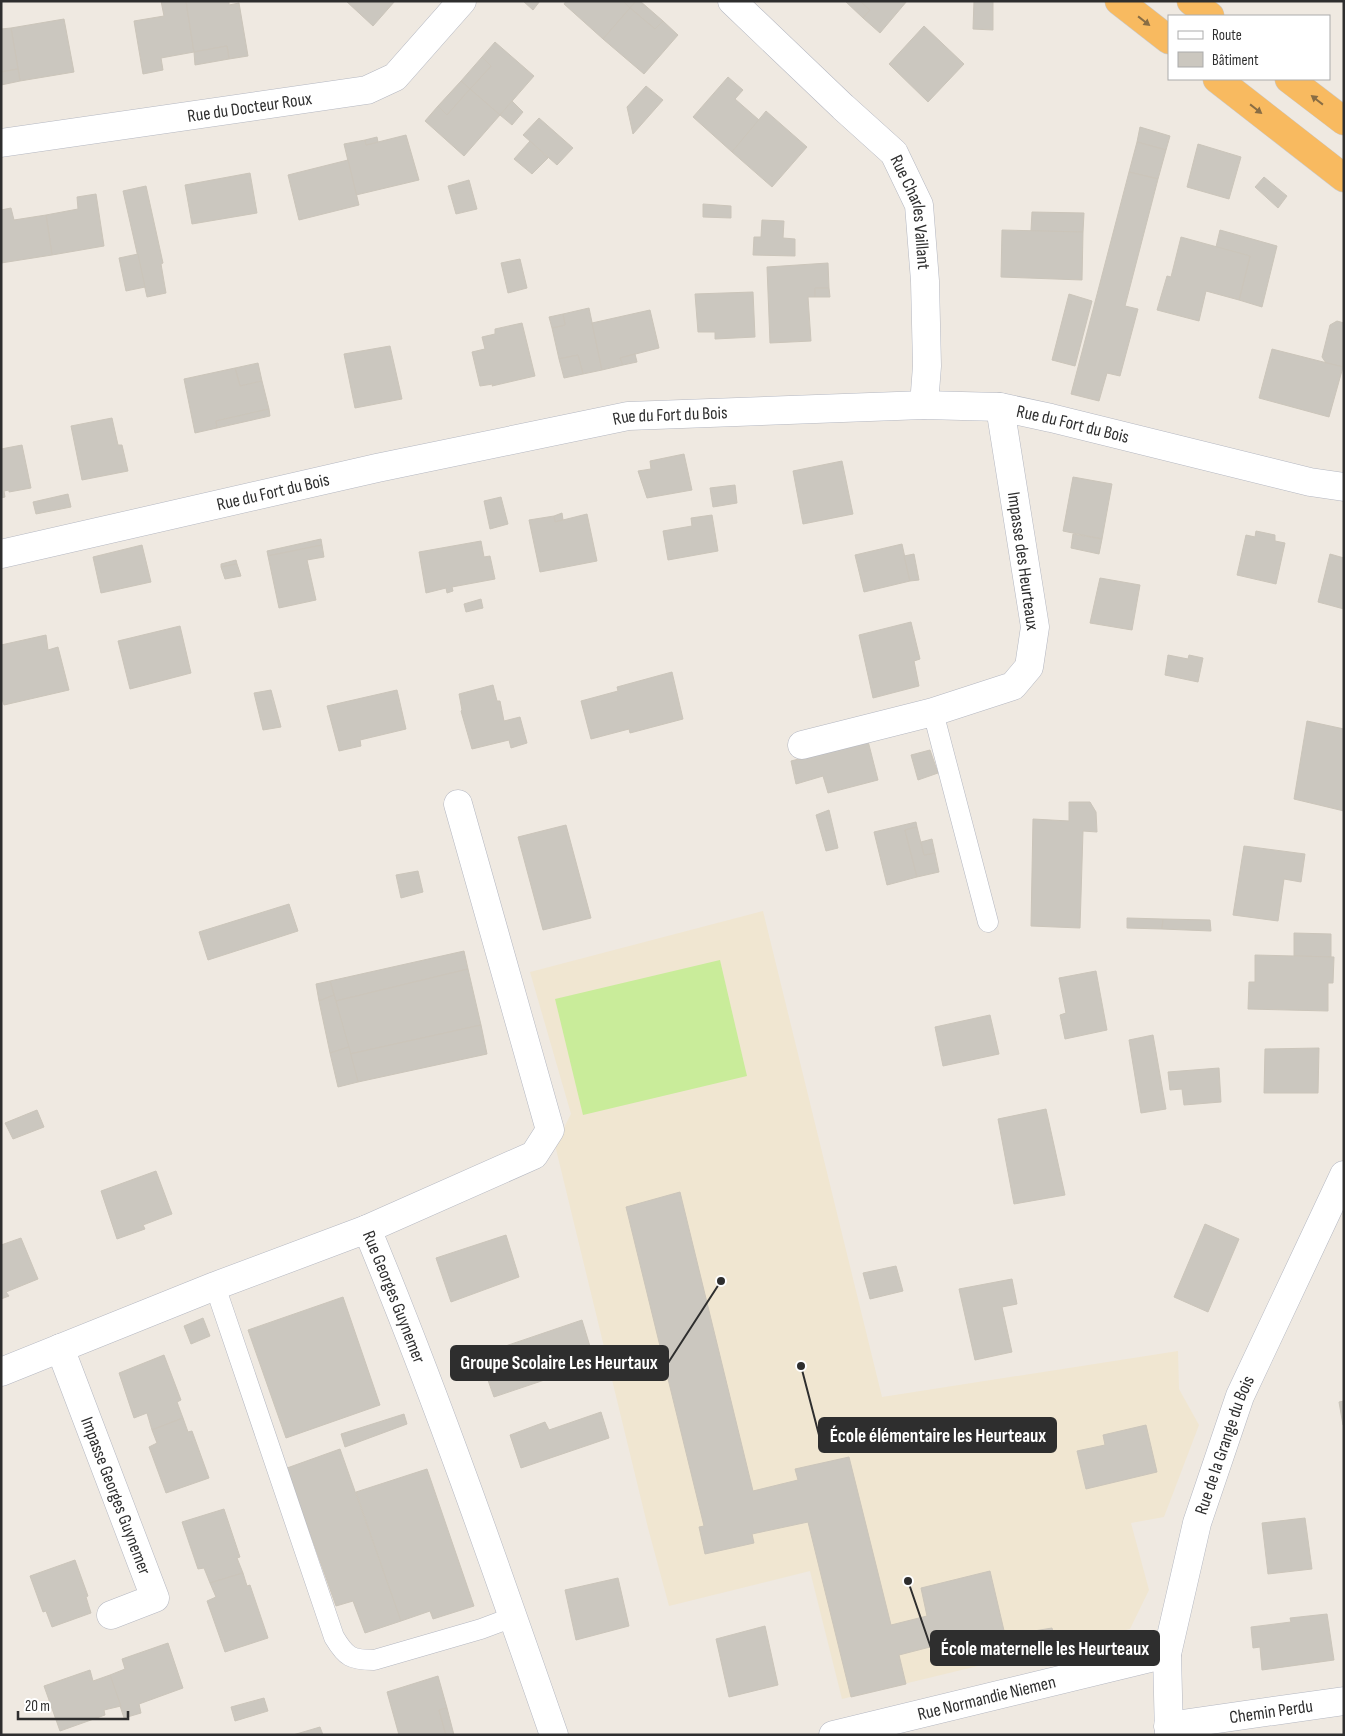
<svg xmlns="http://www.w3.org/2000/svg" width="1345" height="1736" viewBox="0 0 1345 1736" font-family="'Sofia Sans Condensed',sans-serif">
  <style>
    .education { fill: #f0e6d1 }
    .pitch { fill: #c9ec9a }
    .building { fill: #cbc7bf; stroke: #cbc5ba }
    .lines { fill: none; stroke-linecap: round; stroke-linejoin: round }
    .service-casing { stroke: #b4b7c1; stroke-width: 21 }
    .minor-casing { stroke: #b4b7c1; stroke-width: 29 }
    .trunk-casing { stroke: #c9c9c9; stroke-width: 29 }
    .service { stroke: #fff; stroke-width: 20 }
    .minor { stroke: #fff; stroke-width: 28 }
    .trunk { stroke: #f8ba60; stroke-width: 28 }
    .oneway { fill: #896d44 }
    .labels { text-anchor: middle; dominant-baseline: central; stroke-width: 4; stroke-linejoin: round; paint-order: stroke }
    .street-label { font-size: 18px; fill: #2e2e2e; stroke: #fff }
    .leader { fill: none; stroke: #2e2e2e; stroke-width: 2 }
    .callout-dot { fill: #2e2e2e; stroke: #fff; stroke-width: 2 }
    .callout { fill: #2e2e2e; stroke: #2e2e2e; stroke-width: 2 }
    .callout-label { font-size: 19px; text-anchor: middle; font-weight: bold; fill: #fff }
  </style>
  <rect width="100%" height="100%" fill="#efe9e1"/>
  <path class="education" d="M763,911L882,1397L1178,1351L1179,1389L1199,1425L1164,1517L1131,1523L1149,1590L1130,1629L842,1699L810,1571L669,1606L648,1528L555,1145L571,1114L530,972Z"/>
  <path class="pitch" d="M720,960L747,1076L583,1115L555,999Z"/>
  <g class="building">
    <path d="M161,1H186L194,52L161,58L163,70L143,74L134,21L164,16Z"/>
    <path d="M186,1H229V5L239,3L248,56L229,59L227,46L194,52Z"/>
    <path d="M346,1H395L373,26Z"/>
    <path d="M523,1H540L533,10Z"/>
    <path d="M566,1H623L630,8L603,39L564,4Z"/>
    <path d="M623,1H636L630,8Z"/>
    <path d="M636,1H640L663,21L655,29L630,8Z"/>
    <path d="M845,1H860L870,10L863,18Z"/>
    <path d="M860,1H907L880,33L863,18L870,10Z"/>
    <path d="M974,1H993V30L973,29Z"/>
    <path d="M630,8L655,29L663,21L678,35L644,74L603,39Z"/>
    <path d="M64,19L74,72L20,81L11,28Z"/>
    <path d="M924,26L964,64L928,102L889,64Z"/>
    <path d="M11,28L18,69L1,72V29Z"/>
    <path d="M495,42L534,76L500,115L470,89L491,66L482,57Z"/>
    <path d="M227,46L229,59L195,65L194,52Z"/>
    <path d="M482,57L491,66L470,89L461,81Z"/>
    <path d="M18,69L20,81L1,85V72Z"/>
    <path d="M728,77L743,90L735,99L759,120L732,152L693,117Z"/>
    <path d="M461,81L470,89L447,115L438,106Z"/>
    <path d="M646,86L663,100L633,134L627,107Z"/>
    <path d="M470,89L500,115L464,156L425,121L438,106L447,115Z"/>
    <path d="M512,101L523,112L512,125L500,115Z"/>
    <path d="M766,111L807,147L772,187L732,152Z"/>
    <path d="M539,118L573,148L557,165L523,135Z"/>
    <path d="M1140,127L1170,136L1166,150L1137,142Z"/>
    <path d="M406,135L419,180L356,195L344,144L365,140L366,145Z"/>
    <path d="M377,137L378,142L366,145L365,140Z"/>
    <path d="M530,141L548,158L532,174L514,159Z"/>
    <path d="M1137,142L1166,150L1158,179L1129,172Z"/>
    <path d="M1198,144L1241,157L1229,199L1187,187Z"/>
    <path d="M348,160L359,205L299,220L288,175Z"/>
    <path d="M1129,172L1158,179L1125,306L1138,309L1120,376L1107,373L1099,401L1071,394Z"/>
    <path d="M250,173L257,213L192,224L185,185Z"/>
    <path d="M1264,177L1287,196L1278,208L1255,187Z"/>
    <path d="M469,180L477,209L456,214L448,186Z"/>
    <path d="M146,186L163,263L161,264L166,293L147,297L123,191Z"/>
    <path d="M96,194L104,246L52,255L46,215L78,209L77,197Z"/>
    <path d="M703,204L731,206V218L703,217Z"/>
    <path d="M11,208L14,220L46,215L52,255L1,263V210Z"/>
    <path d="M1032,212L1084,213L1083,232L1031,231Z"/>
    <path d="M762,220L784,221L783,238L795,239V256L753,255L754,237H761Z"/>
    <path d="M1002,230L1083,232L1082,280L1001,277Z"/>
    <path d="M1220,230L1277,246L1262,307L1239,300L1250,256L1216,247Z"/>
    <path d="M1181,237L1250,256L1239,300L1206,291L1199,321L1157,310L1167,276L1171,277Z"/>
    <path d="M138,254L145,287L126,291L119,258Z"/>
    <path d="M520,259L527,288L508,293L501,263Z"/>
    <path d="M828,263L829,288H815V297H808L811,341L770,343L767,267Z"/>
    <path d="M815,288H829L830,297H815Z"/>
    <path d="M753,292L755,337L715,339V332H698L695,294Z"/>
    <path d="M1069,294L1092,301L1075,366L1052,360Z"/>
    <path d="M589,308L602,370L583,374L578,355L559,359L552,328L565,325L563,314Z"/>
    <path d="M650,310L659,348L620,358L623,365L602,370L592,323Z"/>
    <path d="M563,314L565,325L552,328L549,317Z"/>
    <path d="M1337,321L1344,323L1343,367L1326,363L1322,357L1330,325Z"/>
    <path d="M522,323L535,376L492,386L493,384L480,386L472,352L485,349L482,337L495,334V329Z"/>
    <path d="M390,346L402,399L355,408L344,354Z"/>
    <path d="M1272,349L1343,367L1329,417L1259,398Z"/>
    <path d="M635,354L637,362L623,365L620,358Z"/>
    <path d="M578,355L583,374L564,378L559,359Z"/>
    <path d="M258,363L262,381L240,386L235,368Z"/>
    <path d="M235,368L240,386L262,381L269,409L216,421L217,428L195,433L184,379Z"/>
    <path d="M269,409L270,416L217,428L216,421Z"/>
    <path d="M112,418L118,445H122L128,471L82,480L71,426Z"/>
    <path d="M22,445L31,488L9,492V490L4,491L5,497L1,498V449Z"/>
    <path d="M684,454L692,490L647,498L638,471L651,469L650,461Z"/>
    <path d="M842,461L853,514L803,524L793,471Z"/>
    <path d="M1073,477L1112,484L1102,539L1063,531Z"/>
    <path d="M735,485L737,503L713,507L710,488Z"/>
    <path d="M68,494L71,507L36,514L33,502Z"/>
    <path d="M501,497L508,524L490,529L484,501Z"/>
    <path d="M562,513L563,520L555,522L554,516Z"/>
    <path d="M587,514L597,561L540,572L529,520L554,516L555,522Z"/>
    <path d="M712,515L718,551L668,560L663,531L692,526L691,518Z"/>
    <path d="M1256,531L1275,535V541L1285,543L1276,584L1237,575L1246,535L1255,537Z"/>
    <path d="M1073,534L1102,539L1099,554L1071,548Z"/>
    <path d="M321,539L322,545L268,556L267,551Z"/>
    <path d="M481,541L484,557L490,556L495,579L452,587L453,591L447,593L446,588L426,593L419,552Z"/>
    <path d="M902,544L910,581L864,592L855,555Z"/>
    <path d="M142,545L151,582L101,593L93,557Z"/>
    <path d="M322,545L324,557L307,560L316,600L279,608L268,556Z"/>
    <path d="M914,554L919,580L910,581L904,556Z"/>
    <path d="M1330,554L1344,558V609L1318,602Z"/>
    <path d="M236,560L237,564L221,567V564Z"/>
    <path d="M237,564L241,576L225,579L221,567Z"/>
    <path d="M1100,578L1140,585L1132,630L1090,623Z"/>
    <path d="M481,599L483,608L466,612L464,604Z"/>
    <path d="M911,622L920,659L914,661L919,686L873,698L859,635Z"/>
    <path d="M180,626L191,673L130,689L118,641Z"/>
    <path d="M46,635L48,650L58,647L69,690L4,705L1,696V645Z"/>
    <path d="M1168,655L1188,659L1189,655L1203,658L1198,682L1165,675Z"/>
    <path d="M672,672L683,719L630,733L629,729L591,739L581,701L618,691L617,687Z"/>
    <path d="M493,685L497,701H500L504,721L520,717L527,743L511,748L509,740L472,749L461,711L462,710L459,694Z"/>
    <path d="M271,690L281,727L263,730L254,693Z"/>
    <path d="M397,690L406,729L360,740L361,746L339,751L327,706Z"/>
    <path d="M1307,721L1344,729V811L1294,799Z"/>
    <path d="M868,741L878,780L828,793L823,776L796,784L791,761Z"/>
    <path d="M930,750L938,773L918,780L911,755Z"/>
    <path d="M1069,802H1090L1096,812L1097,832L1083,831L1080,928L1031,926L1033,819L1069,821Z"/>
    <path d="M829,810L838,848L826,851L816,815Z"/>
    <path d="M916,822L917,827L905,830L917,877L887,885L874,832Z"/>
    <path d="M566,825L591,918L543,930L518,837Z"/>
    <path d="M917,827L924,855L935,853L939,872L917,877L905,830Z"/>
    <path d="M932,839L935,853L924,855L921,842Z"/>
    <path d="M1244,846L1305,854L1301,882L1284,879L1278,921L1233,915Z"/>
    <path d="M418,871L423,892L401,898L396,875Z"/>
    <path d="M289,904L298,931L208,960L199,932Z"/>
    <path d="M1127,918L1163,919L1162,929L1127,928Z"/>
    <path d="M1163,919L1210,920L1211,931L1162,929Z"/>
    <path d="M1294,933L1331,934V957L1294,956Z"/>
    <path d="M464,951L468,969L336,1001L330,981Z"/>
    <path d="M1255,955L1334,957L1333,983H1328V1011L1248,1009L1249,982H1255Z"/>
    <path d="M468,969L481,1025L350,1054L336,1001Z"/>
    <path d="M1096,971L1107,1030L1065,1039L1060,1015L1066,1013L1059,978Z"/>
    <path d="M330,981L334,995L319,1001L316,984Z"/>
    <path d="M334,995L349,1047L330,1053L319,1001Z"/>
    <path d="M990,1015L999,1054L943,1066L935,1027Z"/>
    <path d="M481,1025L487,1054L358,1082L350,1054Z"/>
    <path d="M1153,1035L1166,1109L1141,1113L1129,1040Z"/>
    <path d="M349,1047L358,1082L338,1087L330,1053Z"/>
    <path d="M1319,1048L1318,1093H1264L1265,1049Z"/>
    <path d="M1219,1068L1221,1102L1184,1105L1182,1089L1170,1090L1168,1072Z"/>
    <path d="M1046,1109L1065,1195L1014,1204L998,1119Z"/>
    <path d="M37,1110L44,1127L13,1139L5,1123Z"/>
    <path d="M156,1171L172,1214L143,1225L145,1229L117,1239L101,1191Z"/>
    <path d="M680,1192L753,1491L798,1480L795,1469L849,1457L891,1625L927,1616L921,1588L990,1571L1006,1639L937,1657L934,1646L899,1655L906,1684L851,1697L808,1522L752,1534L754,1543L705,1554L699,1527L704,1526L626,1207Z"/>
    <path d="M1205,1224L1239,1239L1208,1312L1174,1297Z"/>
    <path d="M506,1235L519,1277L451,1302L436,1258Z"/>
    <path d="M21,1238L38,1279L6,1292L9,1296L1,1299V1245Z"/>
    <path d="M896,1266L903,1291L870,1299L863,1273Z"/>
    <path d="M1012,1279L1017,1304L1002,1307L1012,1352L975,1360L959,1289Z"/>
    <path d="M343,1297L380,1405L286,1438L248,1330Z"/>
    <path d="M203,1318L210,1336L191,1344L184,1326Z"/>
    <path d="M582,1320L595,1363L494,1397L479,1355Z"/>
    <path d="M164,1355L181,1400L177,1402L183,1418L152,1430L147,1413L134,1418L119,1373Z"/>
    <path d="M1344,1401V1424L1343,1425L1339,1402Z"/>
    <path d="M601,1412L609,1438L521,1468L510,1435L545,1422L549,1430Z"/>
    <path d="M404,1414L407,1424L345,1447L341,1434Z"/>
    <path d="M183,1418L188,1432L192,1431L209,1478L166,1493L149,1447L157,1443L152,1430Z"/>
    <path d="M1146,1425L1157,1472L1086,1489L1077,1451L1105,1445L1103,1435Z"/>
    <path d="M340,1449L401,1621L365,1633L353,1601L336,1606L287,1468Z"/>
    <path d="M427,1469L474,1606L433,1619L430,1611L401,1621L356,1492Z"/>
    <path d="M224,1509L240,1557L237,1558L243,1573L210,1583L204,1568L198,1569L182,1522Z"/>
    <path d="M1305,1518L1312,1569L1268,1574L1262,1523Z"/>
    <path d="M75,1560L88,1596L86,1597L91,1613L52,1627L46,1611L43,1612L30,1576Z"/>
    <path d="M243,1573L247,1586L250,1585L268,1638L225,1652L207,1601L216,1597L210,1583Z"/>
    <path d="M618,1578L629,1626L576,1640L565,1590Z"/>
    <path d="M1327,1614L1334,1660L1262,1670L1260,1647L1253,1648L1251,1627L1291,1622L1290,1618Z"/>
    <path d="M765,1626L778,1685L729,1697L716,1639Z"/>
    <path d="M1052,1628L1057,1647L1039,1651L1034,1631Z"/>
    <path d="M168,1643L183,1688L139,1704L141,1713L124,1718L110,1675L125,1669L122,1659Z"/>
    <path d="M90,1670L93,1681L110,1675L121,1706L104,1710L105,1715L60,1731L44,1686Z"/>
    <path d="M438,1676L447,1708L439,1710L446,1735H399L387,1692Z"/>
    <path d="M264,1698L268,1711L235,1721L231,1707Z"/>
    <path d="M447,1708L454,1735H446L439,1710Z"/>
    <path d="M320,1727L323,1735H293Z"/>
  </g>
  <g class="lines">
    <g class="service-casing">
      <g id="service">
        <path d="M933,712L988,922"/>
        <path d="M215,1286L334,1637C346,1657 351,1660 374,1660L481,1629L513,1617"/>
      </g>
    </g>
    <g class="minor-casing">
      <g id="minor">
        <path id="s1" d="M732,1L843,107L894,153L919,205L925,281L927,366L924,405"/>
        <path id="s2" d="M1,143L367,90L395,77L462,1"/>
        <path id="s3" d="M1,554L377,468L628,416L924,405L1000,407L1051,418L1310,482L1344,487"/>
        <path d="M802,745L933,712L1013,686L1029,667L1035,627L1000,407"/>
        <path d="M367,1229L534,1155L550,1130L458,804"/>
        <path id="s4" d="M60,1348L155,1598L111,1615"/>
        <path id="s5" d="M1,1372L215,1286L367,1229C436,1395 495,1565 554,1735"/>
        <path id="s6" d="M1168,1726L1344,1701"/>
        <path id="s7" d="M833,1735L1167,1654"/>
        <path id="s8" d="M1169,1735L1167,1654L1197,1523L1240,1396L1344,1175"/>
      </g>
    </g>
    <g class="trunk-casing">
      <g id="trunk">
        <path d="M1119,1L1169,40"/>
        <path d="M1191,1L1210,16"/>
        <path d="M1217,79L1344,178"/>
        <path d="M1289,79L1344,121"/>
      </g>
    </g>
    <use href="#service" class="service"/>
    <use href="#minor" class="minor"/>
    <use href="#trunk" class="trunk"/>
  </g>
  <defs><path id="oneway-solid" d="M-6-.8H1V-3.2L6.5 0L1 3.2V.8H-6Z" transform="scale(1.25)"/></defs>
  <g class="oneway">
    <use href="#oneway-solid" transform="translate(1144 21) rotate(38)"/>
    <use href="#oneway-solid" transform="translate(1317 100) rotate(-142)"/>
    <use href="#oneway-solid" transform="translate(1256 109) rotate(38)"/>
  </g>
  <g class="labels">
    <g class="street-label">
      <text stroke="none"><textPath href="#s2" startOffset="251">Rue du Docteur Roux</textPath></text>
      <text stroke="none"><textPath href="#s1" startOffset="285">Rue Charles Vaillant</textPath></text>
      <text stroke="none"><textPath href="#s3" startOffset="684">Rue du Fort du Bois</textPath></text>
      <text stroke="none"><textPath href="#s3" startOffset="1089">Rue du Fort du Bois</textPath></text>
      <text stroke="none"><textPath href="#s3" startOffset="279">Rue du Fort du Bois</textPath></text>
      <text transform="translate(1023 561) rotate(82)">Impasse des Heurteaux</text>
      <text stroke="none"><textPath href="#s5" startOffset="466">Rue Georges Guynemer</textPath></text>
      <text stroke="none"><textPath href="#s8" startOffset="298">Rue de la Grange du Bois</textPath></text>
      <text stroke="none"><textPath href="#s4" startOffset="158">Impasse Georges Guynemer</textPath></text>
      <text stroke="none"><textPath href="#s7" startOffset="158">Rue Normandie Niemen</textPath></text>
      <text stroke="none"><textPath href="#s6" startOffset="104">Chemin Perdu</textPath></text>
    </g>
  </g>
  <path class="leader" d="M721 1281L668 1363M801 1366L819 1435M908 1581L931 1648"/>
  <g class="callout-dot">
    <circle cx="721" cy="1281" r="5"/>
    <circle cx="801" cy="1366" r="5"/>
    <circle cx="908" cy="1581" r="5"/>
  </g>
  <g class="callout">
    <rect x="451" y="1346" width="217" height="34" rx="5"/>
    <rect x="819" y="1418" width="237" height="34" rx="5"/>
    <rect x="931" y="1631" width="228" height="34" rx="5"/>
  </g>
  <g class="callout-label">
    <text x="559" y="1369">Groupe Scolaire Les Heurtaux</text>
    <text x="938" y="1442">École élémentaire les Heurteaux</text>
    <text x="1045" y="1655">École maternelle les Heurteaux</text>
  </g>
  <rect width="1345" height="1736" fill="none" stroke="#2e2e2e" stroke-width="5"/>
  <rect x="1168" y="15" width="162" height="65" fill="#ffffff" stroke="#ababab"/>
  <rect x="1178" y="31" width="25" height="8" fill="#ffffff" stroke="#ababab"/>
  <text x="1212" y="40" font-size="15" fill="#2e2e2e">Route</text>
  <rect x="1178" y="52" width="25" height="15" fill="#cbc7bf" stroke="#ababab"/>
  <text x="1212" y="65" font-size="15" fill="#2e2e2e">Bâtiment</text>
  <path d="M18 1711v8h110v-8" fill="none" stroke="#2e2e2e" stroke-width="2.5"/>
  <text x="25" y="1711" font-size="15" fill="#2e2e2e" stroke="#ffffff" stroke-width="4" paint-order="stroke">20 m</text>
</svg>
